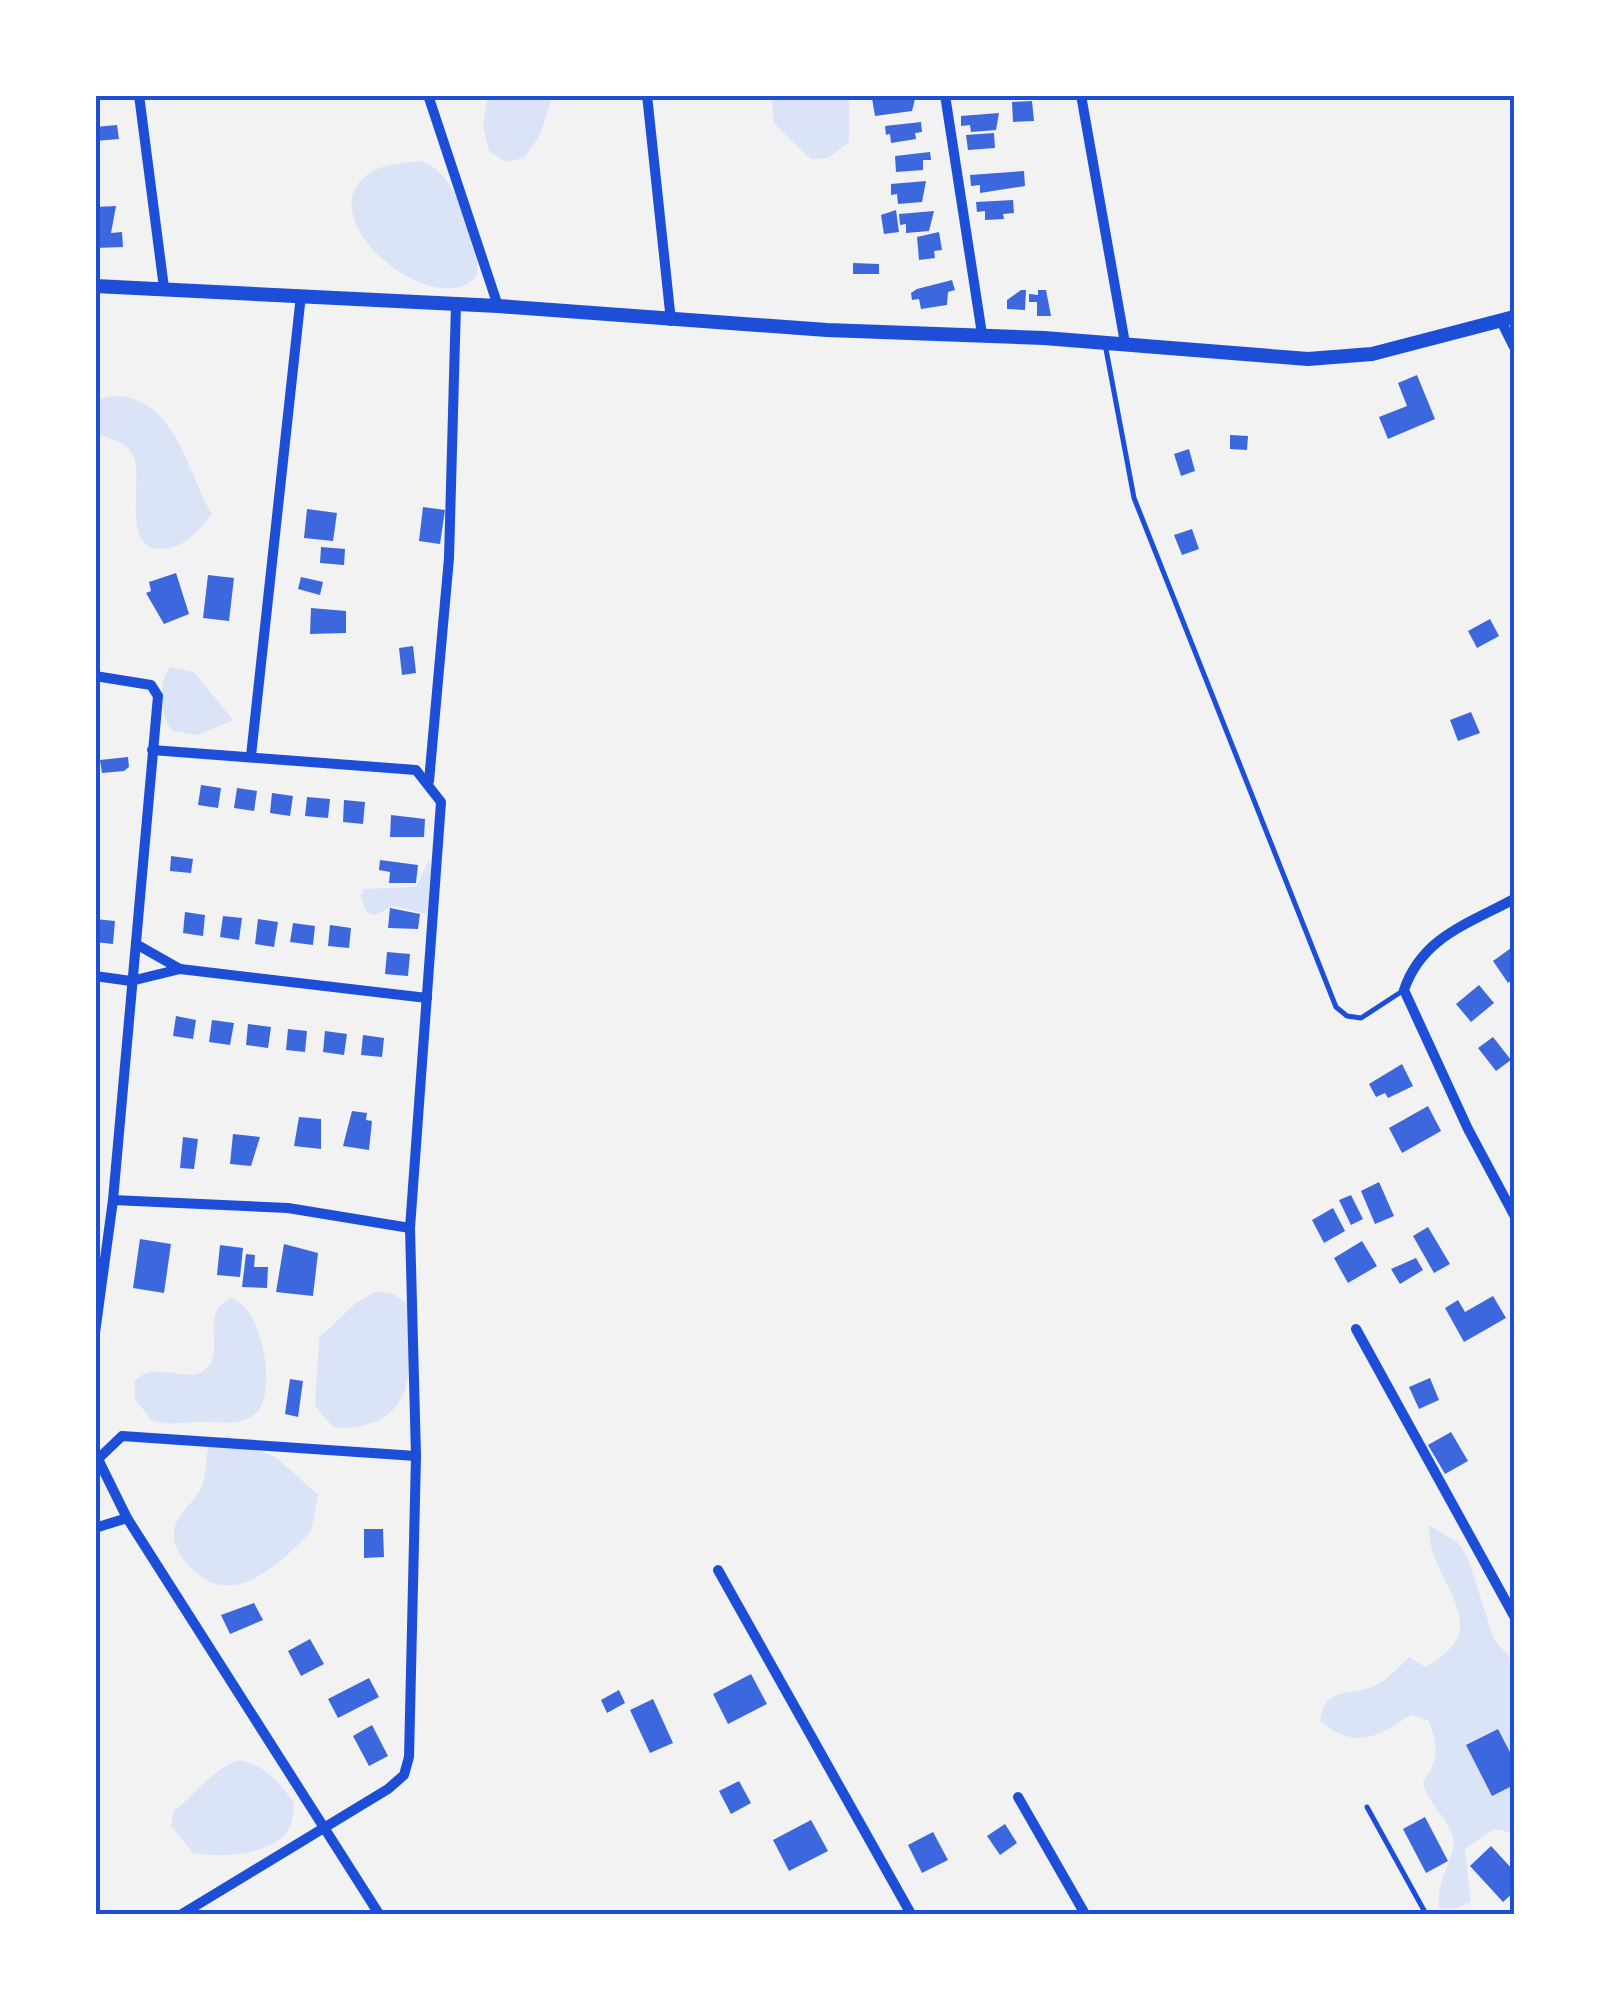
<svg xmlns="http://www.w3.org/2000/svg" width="1609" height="2009" viewBox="0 0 1609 2009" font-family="Jost,sans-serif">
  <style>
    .green { fill: #dbe4f7 }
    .building { fill: #3d67dc }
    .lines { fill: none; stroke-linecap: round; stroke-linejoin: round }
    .service { stroke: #1d4ed8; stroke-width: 5 }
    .minor { stroke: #1d4ed8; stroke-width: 10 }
    .tertiary { stroke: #1d4ed8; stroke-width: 14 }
    .neatline { fill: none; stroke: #1d4ed8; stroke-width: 4 }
  </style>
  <rect width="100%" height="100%" fill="#f2f2f2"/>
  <g class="green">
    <path d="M488,95H553L540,135L524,158L506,162L489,151L483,126Z"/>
    <path d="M771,95H849V142L828,158L811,159L774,123Z"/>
    <path d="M419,161C453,165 481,245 477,276C433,326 300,212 373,171C385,164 405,163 419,161Z"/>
    <path d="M112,396C175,394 188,474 212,514C201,529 184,548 163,549C120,552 143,480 134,457C127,441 109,439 95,433V400Z"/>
    <path d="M170,667L194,672L233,720L198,735L173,731C159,718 158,682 170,667Z"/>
    <path d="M428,862L438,870L441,881L426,914L394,906L375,915L367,912L360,896L364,889L416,887Z"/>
    <path d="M376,1291L393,1294L408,1304C411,1346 419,1407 372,1423C358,1427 347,1430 333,1427L315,1406L319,1338L355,1304Z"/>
    <path d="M231,1298C263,1306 277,1391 257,1412C243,1426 223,1422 205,1422C187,1421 169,1427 151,1420L135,1399L134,1382C154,1357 190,1387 207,1368C225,1348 199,1312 231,1298Z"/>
    <path d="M228,1436L277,1458L318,1495L311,1532C277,1566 231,1612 189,1566C180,1556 173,1545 174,1531C176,1513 196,1502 202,1486C208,1471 204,1456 211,1441Z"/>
    <path d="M1429,1525L1457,1542L1467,1556L1494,1639L1514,1663V1833L1494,1829L1465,1849L1471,1902L1455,1909L1439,1908C1435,1879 1457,1858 1453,1838C1448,1815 1426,1804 1423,1781C1440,1761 1438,1744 1428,1720L1411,1715C1374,1738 1357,1750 1320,1721C1325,1688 1343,1696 1369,1688C1385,1683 1397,1669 1409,1657L1425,1667C1503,1625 1426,1583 1429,1525Z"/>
    <path d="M240,1760C266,1766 279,1782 294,1803C293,1810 293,1821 290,1827C276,1856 219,1858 193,1853L171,1826L174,1810C198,1794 213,1767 240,1760Z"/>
  </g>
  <g class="building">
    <path d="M916,95L912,111L875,116L872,98Z"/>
    <path d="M1032,101L1034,121L1013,122L1012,102Z"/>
    <path d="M999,113L996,130L971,132L970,125L961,126V116Z"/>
    <path d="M921,122L922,132L915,133L916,139L891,143L890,134L886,135L885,126Z"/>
    <path d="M117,125L119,139L95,141V127Z"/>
    <path d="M994,133L995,148L968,150L966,135Z"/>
    <path d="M930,152L931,160H923V170L896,172L895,156Z"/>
    <path d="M1024,171L1025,186L980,193V185L971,186L970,175Z"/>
    <path d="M926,181L922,202L898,204L897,194L891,195V184Z"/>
    <path d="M1013,200L1014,213L1003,214L1004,219L985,220V211L977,212L976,202Z"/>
    <path d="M116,206L111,233L122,232L123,247L95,248V207Z"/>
    <path d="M896,210L899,232L884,234L881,215Z"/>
    <path d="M934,211L929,231L906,233V224L900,225L899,214Z"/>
    <path d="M939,232L942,250L934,251L935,258L919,260L917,237Z"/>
    <path d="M853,263L879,264V274H853Z"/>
    <path d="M952,280L955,290L948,292L947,305L921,309L919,299L912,300L911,293L917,289Z"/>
    <path d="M1021,290H1026L1025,310L1007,309V300Z"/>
    <path d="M1038,290H1046L1051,316H1037V302H1029V294L1038,295Z"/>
    <path d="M1417,375L1435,419L1388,439L1379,417L1407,406L1398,383Z"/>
    <path d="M1230,435L1248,436L1247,450L1230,449Z"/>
    <path d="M1189,449L1195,471L1181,476L1174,454Z"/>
    <path d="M423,507L445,510L440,544L419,541Z"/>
    <path d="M307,509L337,513L333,541L304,538Z"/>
    <path d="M1192,529L1199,549L1182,555L1174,535Z"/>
    <path d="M321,547L345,549L344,565L320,563Z"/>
    <path d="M176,573L189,614L164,624L146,593L151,591L149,582Z"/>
    <path d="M208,575L234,578L229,621L203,618Z"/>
    <path d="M301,577L323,582L320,595L298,589Z"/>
    <path d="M311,608L346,611V633L310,634Z"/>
    <path d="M1490,619L1499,636L1477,648L1468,631Z"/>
    <path d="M413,646L416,673L402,675L399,648Z"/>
    <path d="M1471,712L1480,733L1458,741L1450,720Z"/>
    <path d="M128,757L129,767L124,771L102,773L100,760Z"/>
    <path d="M201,785L221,788L218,808L198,805Z"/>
    <path d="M237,788L257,791L254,811L234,808Z"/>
    <path d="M272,793L293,796L290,816L270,813Z"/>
    <path d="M307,797L330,799L328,818L305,816Z"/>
    <path d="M344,800L365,802L363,824L343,822Z"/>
    <path d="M391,815L425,819L424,837H390Z"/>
    <path d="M171,856L193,859L191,873L170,871Z"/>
    <path d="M380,860L418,865L416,883H389L390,872L379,870Z"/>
    <path d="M390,908L420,914L418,929L388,928Z"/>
    <path d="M185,912L205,915L203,936L183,933Z"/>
    <path d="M223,916L242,918L239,940L220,937Z"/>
    <path d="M95,919L115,921L113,944L95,942Z"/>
    <path d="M258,919L278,922L274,947L255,944Z"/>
    <path d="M293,923L315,926L313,945L290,942Z"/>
    <path d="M330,925L351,928L349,948L328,946Z"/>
    <path d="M1514,946V978L1508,983L1493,961Z"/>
    <path d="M387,952L410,954L408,976L385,974Z"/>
    <path d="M1479,985L1494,1003L1471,1022L1456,1004Z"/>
    <path d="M176,1016L196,1020L193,1039L173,1036Z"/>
    <path d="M212,1020L234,1023L230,1045L209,1042Z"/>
    <path d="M248,1024L271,1027L268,1048L246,1045Z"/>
    <path d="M288,1029L307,1031L305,1052L286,1050Z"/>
    <path d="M325,1031L347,1034L344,1055L323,1052Z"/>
    <path d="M363,1035L384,1038L382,1057L361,1055Z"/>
    <path d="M1493,1037L1511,1060L1496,1071L1478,1048Z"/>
    <path d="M1402,1064L1413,1086L1388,1098L1385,1093L1376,1097L1369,1084Z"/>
    <path d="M1428,1106L1441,1131L1402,1153L1389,1128Z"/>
    <path d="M352,1111L367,1113L366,1120L372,1121L369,1150L343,1146Z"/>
    <path d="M299,1117L321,1119V1149L294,1146Z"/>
    <path d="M233,1134L260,1137L251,1166L230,1164Z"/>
    <path d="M183,1137L198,1139L194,1169L180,1168Z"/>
    <path d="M1379,1182L1394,1216L1375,1224L1361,1191Z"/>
    <path d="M1351,1195L1363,1219L1351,1225L1339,1200Z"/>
    <path d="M1333,1208L1345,1231L1324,1243L1312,1220Z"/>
    <path d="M1428,1227L1450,1264L1434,1273L1413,1236Z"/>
    <path d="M140,1239L171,1244L164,1293L133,1288Z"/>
    <path d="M1362,1241L1377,1266L1348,1283L1334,1258Z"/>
    <path d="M284,1244L318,1253L313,1296L276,1292Z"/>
    <path d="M220,1245L243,1248L240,1277L217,1275Z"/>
    <path d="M246,1254L255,1255L254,1267H268L267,1288L242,1287Z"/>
    <path d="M1416,1258L1423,1270L1400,1284L1391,1269Z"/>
    <path d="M1493,1296L1506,1318L1464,1342L1445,1308L1458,1300L1465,1312Z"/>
    <path d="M1430,1378L1439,1400L1419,1409L1409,1387Z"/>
    <path d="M290,1379L303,1381L298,1417L285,1414Z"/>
    <path d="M1451,1432L1468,1461L1445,1474L1428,1445Z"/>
    <path d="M364,1529H383L384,1557L364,1558Z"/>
    <path d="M254,1603L263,1620L230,1634L221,1615Z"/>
    <path d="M310,1639L324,1664L301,1676L288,1651Z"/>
    <path d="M751,1674L767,1704L728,1724L713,1694Z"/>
    <path d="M369,1678L379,1697L338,1718L328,1699Z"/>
    <path d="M619,1690L625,1703L607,1713L601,1700Z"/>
    <path d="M653,1699L673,1743L650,1753L630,1710Z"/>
    <path d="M372,1725L388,1756L369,1766L353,1736Z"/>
    <path d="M1498,1729L1514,1760V1785L1492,1796L1466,1745Z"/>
    <path d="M739,1781L751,1803L731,1814L719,1791Z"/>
    <path d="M1425,1817L1448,1861L1426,1873L1403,1829Z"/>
    <path d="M811,1820L828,1851L789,1871L773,1840Z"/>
    <path d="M1005,1824L1017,1843L1000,1855L987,1836Z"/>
    <path d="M933,1832L948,1860L922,1873L908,1845Z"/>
    <path d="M1491,1846L1514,1871V1892L1503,1902L1470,1866Z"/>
  </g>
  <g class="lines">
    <g class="service">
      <path d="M1105,344L1134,498L1336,1007L1347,1016L1361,1018L1404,990"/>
      <path d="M1367,1807L1426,1914"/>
    </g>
    <g class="minor">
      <path d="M139,95L164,288"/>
      <path d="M428,95L498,306"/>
      <path d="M647,95L671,321"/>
      <path d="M945,95L982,334"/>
      <path d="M1081,95L1125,343"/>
      <path d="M1501,321L1514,347"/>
      <path d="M95,676L151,685L158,696L113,1200L95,1333"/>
      <path d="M152,750L416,770L441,802L410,1228L416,1456L409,1757L404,1775L388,1789L182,1914"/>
      <path d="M251,756L301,295"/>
      <path d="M429,781L449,558L456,304"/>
      <path d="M1514,899C1468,924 1422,937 1404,990L1468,1129L1514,1215"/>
      <path d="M136,944L180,969"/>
      <path d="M95,976L131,981L180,969L427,998"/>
      <path d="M113,1200L288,1208L410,1228"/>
      <path d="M1356,1329L1514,1616"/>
      <path d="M95,1453L127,1518L379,1914"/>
      <path d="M98,1459L122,1436L416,1456"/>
      <path d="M95,1528L127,1518"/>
      <path d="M718,1570L911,1914"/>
      <path d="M1018,1797L1085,1914"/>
    </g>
    <path class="tertiary" d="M95,286L498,306L827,330L1044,338L1308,359L1372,354L1514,317"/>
  </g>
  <rect width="1609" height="2009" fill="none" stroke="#ffffff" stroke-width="195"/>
  <rect x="98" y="98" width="1414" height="1814" class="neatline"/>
</svg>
